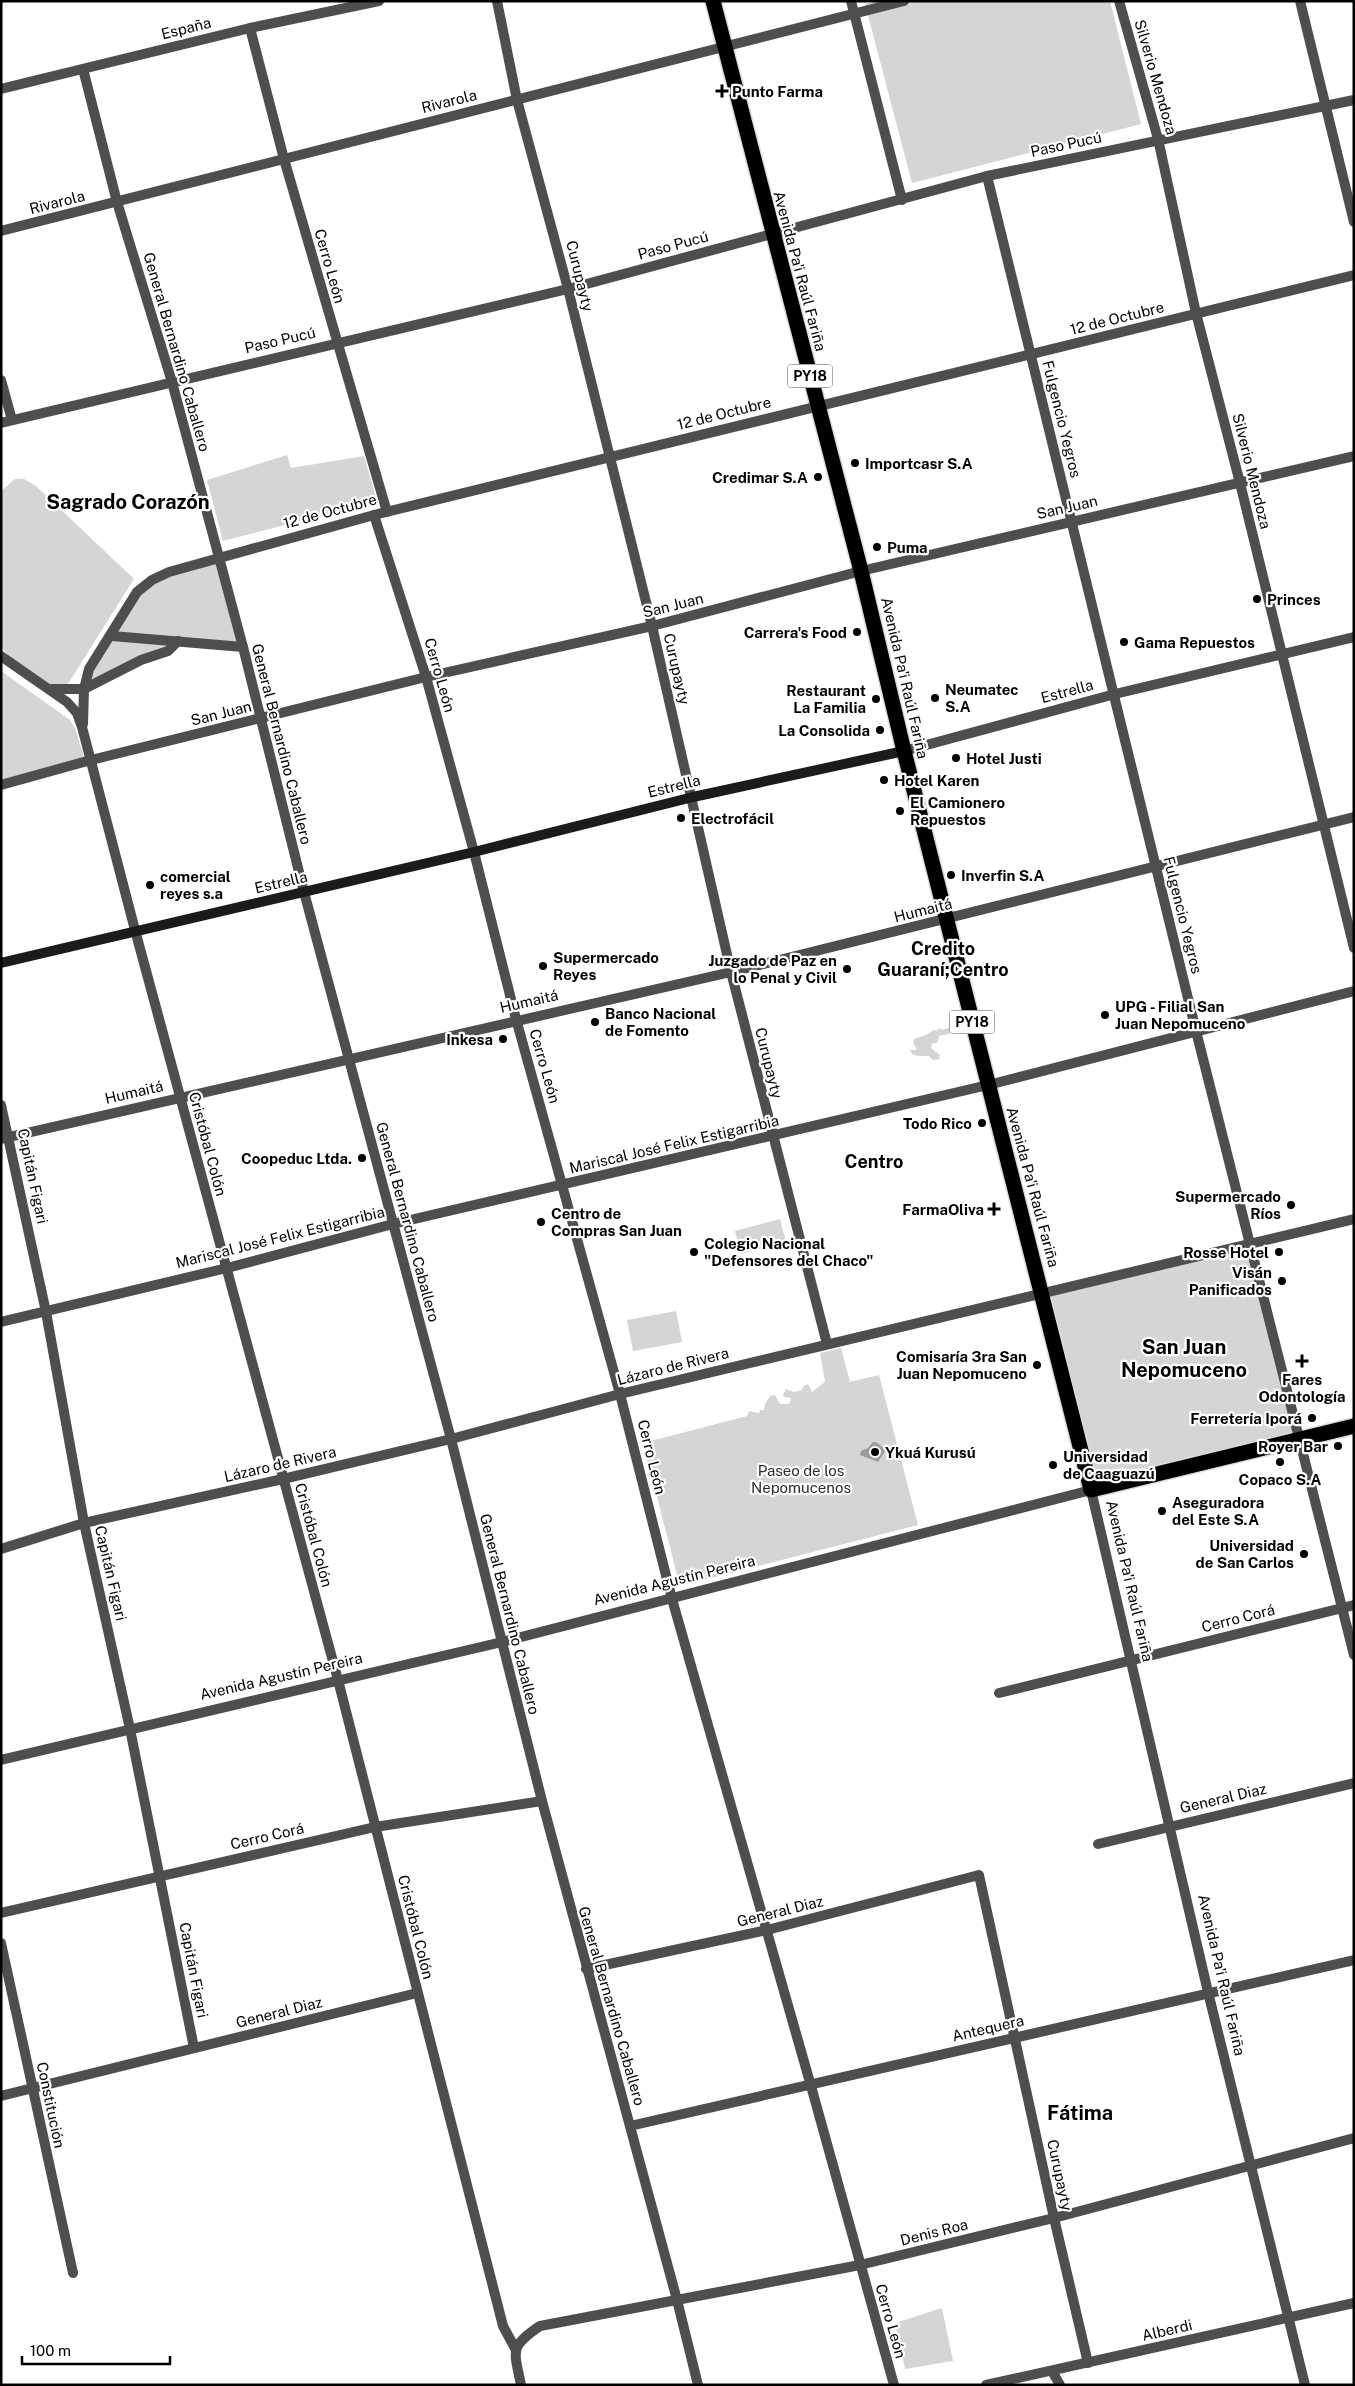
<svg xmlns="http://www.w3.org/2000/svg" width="1355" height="2386" viewBox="0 0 1355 2386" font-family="'Public Sans',sans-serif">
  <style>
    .green { fill: #d5d5d5 }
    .water { fill: #9c9c9c }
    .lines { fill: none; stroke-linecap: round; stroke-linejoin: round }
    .highway-casing { stroke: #dbdbdb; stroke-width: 18 }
    .street { stroke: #4e4e4e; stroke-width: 10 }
    .secondary { stroke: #1b1b1b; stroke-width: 10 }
    .highway { stroke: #000; stroke-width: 15 }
    .poi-dot { fill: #000; stroke: #fff; stroke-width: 2 }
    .labels { text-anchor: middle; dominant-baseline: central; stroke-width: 4.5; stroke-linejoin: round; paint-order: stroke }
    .shield { fill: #fff; stroke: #4c4c4c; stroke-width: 1 }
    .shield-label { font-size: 14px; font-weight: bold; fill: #000 }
    .street-label { font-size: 15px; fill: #000; stroke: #fff }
    .poi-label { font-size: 15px; font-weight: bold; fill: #000; stroke: #fff; text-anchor: start }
    .park-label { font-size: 15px; fill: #2c2c2c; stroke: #fff }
    .quarter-label { font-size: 18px; font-weight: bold; fill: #000; stroke: #fff }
    .district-label { font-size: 20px; font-weight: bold; fill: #000; stroke: #fff }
  </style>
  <rect width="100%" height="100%" fill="#fff"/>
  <g class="green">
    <path d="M878,1H1110L1141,124L912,183L865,4Z"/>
    <path d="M287,455L291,468L364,456L377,501L223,541L207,480Z"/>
    <path d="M15,479H24L36,486L134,579L66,687L48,691L1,648V491Z"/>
    <path d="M218,557L243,647L178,641L92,683L89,669L124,614L152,580Z"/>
    <path d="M1,671L70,720L75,728L84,757L1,783Z"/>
    <path d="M957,1025L959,1031L939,1036L938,1042L932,1044L931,1048L940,1055L939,1059L933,1060L929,1056H918L912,1054L910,1050H917L913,1042L914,1039L926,1035L934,1030L936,1031L940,1028L942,1030Z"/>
    <path d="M780,1219L786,1242L741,1254L735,1231Z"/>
    <path d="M1249,1246L1296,1438L1093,1488L1044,1293Z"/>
    <path d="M676,1311L682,1342L633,1351L627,1320Z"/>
    <path d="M841,1348L850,1382L879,1375L918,1525L680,1586L643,1443L747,1416L749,1411L759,1413L760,1410H764L765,1404L770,1396L775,1395L780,1404H789L791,1398L784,1397L783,1395L786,1389L794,1392L802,1390L803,1386L808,1384L812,1392L825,1382L820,1353Z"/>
    <path d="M942,2308L953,2361L905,2369L895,2323Z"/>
  </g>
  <path class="water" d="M873,1442H876L886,1450L878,1462L860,1455L861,1451L868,1448Z"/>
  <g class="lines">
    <g class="highway-casing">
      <path id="highway" d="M713,1L861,571L904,751L1091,1490L1354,1426"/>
    </g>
    <g class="street">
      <path d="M497,1L517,100L568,289L652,626L731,972L827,1344"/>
      <path d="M851,1L902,200"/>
      <path d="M1119,1L1158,139L1196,313L1240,483L1354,948"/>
      <path d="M1300,1L1354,222"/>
      <path d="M250,28L284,159L387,512"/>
      <path d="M83,69L117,202L172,382L243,647L304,892L451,1439L542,1801L677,2300L698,2385"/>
      <path d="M1,89L250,28L379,1"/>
      <path d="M987,176L1196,1031L1354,1655"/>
      <path d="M1,231L904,1"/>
      <path d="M1,380L12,420"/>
      <path d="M1,423L568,289L987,176L1354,100"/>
      <path d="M374,515L426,677L474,852L516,1019L620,1394L672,1599L811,2086L894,2385"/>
      <path d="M112,636L243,647"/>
      <path d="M1,656L67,702L77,713L82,727L135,930L338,1680L503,2326L516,2350"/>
      <path d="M49,689H84L141,660L168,651L178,641"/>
      <path d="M83,724L84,689L89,669L137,592L152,580L169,572L374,515L1354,275"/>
      <path d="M904,751L1115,694L1354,637"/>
      <path d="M1,785L91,760L426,677L652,626L861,571L1354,456"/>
      <path d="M1,1105L46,1312L84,1523L130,1729L194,2048"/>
      <path d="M1,1139L731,972L1354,817"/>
      <path d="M1,1322L227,1268L393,1224L988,1085L1354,991"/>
      <path d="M1,1549L84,1523L283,1479L451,1439L620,1394L1354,1219"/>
      <path d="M999,1693L1354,1605"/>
      <path d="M1,1760L502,1642L1091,1490L1208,1992L1305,2385"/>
      <path d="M1098,1844L1354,1783"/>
      <path d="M1,1913L375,1827L542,1801"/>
      <path d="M1,1943L73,2273"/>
      <path d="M586,1969L767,1930L979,1875L1054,2218L1088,2363"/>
      <path d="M1,2096L417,1993"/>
      <path d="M630,2126L1354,1960"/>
      <path d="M1052,2371L1060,2385"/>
      <path d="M521,2385C514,2350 509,2347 540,2326L860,2265L1054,2218L1354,2138"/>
      <path d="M986,2385L1354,2303"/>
    </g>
    <path class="secondary" d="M1,963L474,852L693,797L904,751"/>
    <use href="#highway" class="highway"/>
  </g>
  <g class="poi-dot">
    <path d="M719.5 83.5h5v5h5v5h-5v5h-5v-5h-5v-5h5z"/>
    <circle cx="855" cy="463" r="5"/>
    <circle cx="818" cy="477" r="5"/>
    <circle cx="877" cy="547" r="5"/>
    <circle cx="1257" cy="599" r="5"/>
    <circle cx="857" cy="632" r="5"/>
    <circle cx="1124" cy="642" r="5"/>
    <circle cx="935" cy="698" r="5"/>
    <circle cx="876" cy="699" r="5"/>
    <circle cx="880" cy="730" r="5"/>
    <circle cx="956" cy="758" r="5"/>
    <circle cx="884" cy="780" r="5"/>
    <circle cx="900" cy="811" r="5"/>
    <circle cx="681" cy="818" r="5"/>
    <circle cx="951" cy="875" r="5"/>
    <circle cx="150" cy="885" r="5"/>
    <circle cx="543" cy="966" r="5"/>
    <circle cx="847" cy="969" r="5"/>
    <circle cx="1105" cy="1015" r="5"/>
    <circle cx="595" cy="1022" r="5"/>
    <circle cx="503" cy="1039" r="5"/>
    <circle cx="982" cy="1123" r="5"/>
    <circle cx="362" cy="1158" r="5"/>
    <circle cx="1291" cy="1205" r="5"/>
    <path d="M991.5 1201.5h5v5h5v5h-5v5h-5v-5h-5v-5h5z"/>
    <circle cx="541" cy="1222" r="5"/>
    <circle cx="694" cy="1252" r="5"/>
    <circle cx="1279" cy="1252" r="5"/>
    <circle cx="1282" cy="1281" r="5"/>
    <path d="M1299.5 1353.5h5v5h5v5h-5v5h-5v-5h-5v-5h5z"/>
    <circle cx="1037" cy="1365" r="5"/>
    <circle cx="1312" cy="1418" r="5"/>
    <circle cx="1338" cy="1446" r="5"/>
    <circle cx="875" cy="1452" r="5"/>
    <circle cx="1280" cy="1462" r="5"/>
    <circle cx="1053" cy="1465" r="5"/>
    <circle cx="1162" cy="1511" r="5"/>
    <circle cx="1304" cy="1554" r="5"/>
  </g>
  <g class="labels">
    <g class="shield">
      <rect x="787.5" y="364.5" width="45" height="23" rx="4"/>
      <rect x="949.5" y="1010.5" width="45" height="23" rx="4"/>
    </g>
    <g class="shield-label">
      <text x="810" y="376">PY18</text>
      <text x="972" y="1022">PY18</text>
    </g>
    <g class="street-label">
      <text transform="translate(186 28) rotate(-14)">España</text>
      <text transform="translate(1156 77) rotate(74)">Silverio Mendoza</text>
      <text transform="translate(449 101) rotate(-14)">Rivarola</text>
      <text transform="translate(1066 144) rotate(-12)">Paso Pucú</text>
      <text transform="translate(57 202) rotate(-14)">Rivarola</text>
      <text transform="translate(673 245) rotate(-15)">Paso Pucú</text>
      <text transform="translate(330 266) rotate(74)">Cerro León</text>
      <text transform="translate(800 271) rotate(75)">Avenida Pa'i Raúl Fariña</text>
      <text transform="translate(580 276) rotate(76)">Curupayty</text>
      <text transform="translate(1117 318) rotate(-14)">12 de Octubre</text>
      <text transform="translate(280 340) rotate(-13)">Paso Pucú</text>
      <text transform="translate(177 352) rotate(74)">General Bernardino Caballero</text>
      <text transform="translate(724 413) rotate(-14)">12 de Octubre</text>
      <text transform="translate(1062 419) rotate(76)">Fulgencio Yegros</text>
      <text transform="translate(1252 471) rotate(76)">Silverio Mendoza</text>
      <text transform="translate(1067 507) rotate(-13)">San Juan</text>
      <text transform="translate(330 511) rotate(-15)">12 de Octubre</text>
      <text transform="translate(673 605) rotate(-14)">San Juan</text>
      <text transform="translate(677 669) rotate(77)">Curupayty</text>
      <text transform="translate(440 675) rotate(74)">Cerro León</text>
      <text transform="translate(905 678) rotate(77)">Avenida Pa'i Raúl Fariña</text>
      <text transform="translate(1067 691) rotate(-15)">Estrella</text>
      <text transform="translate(221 713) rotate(-14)">San Juan</text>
      <text transform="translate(282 744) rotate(76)">General Bernardino Caballero</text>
      <text transform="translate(674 786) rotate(-14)">Estrella</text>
      <text transform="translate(281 882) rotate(-13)">Estrella</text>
      <text transform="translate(923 910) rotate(-14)">Humaitá</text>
      <text transform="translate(1183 915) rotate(76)">Fulgencio Yegros</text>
      <text transform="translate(529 1001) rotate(-13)">Humaitá</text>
      <text transform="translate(769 1063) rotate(76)">Curupayty</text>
      <text transform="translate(545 1066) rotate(74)">Cerro León</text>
      <text transform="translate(134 1092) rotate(-13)">Humaitá</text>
      <text transform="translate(208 1144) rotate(75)">Cristóbal Colón</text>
      <text transform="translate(674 1144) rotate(-13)">Mariscal José Felix Estigarribia</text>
      <text transform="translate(33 1176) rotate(78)">Capitán Figari</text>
      <text transform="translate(1033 1187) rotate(75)">Avenida Pa'i Raúl Fariña</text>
      <text transform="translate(408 1222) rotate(75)">General Bernardino Caballero</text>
      <text transform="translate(280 1237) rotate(-14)">Mariscal José Felix Estigarribia</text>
      <text transform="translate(673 1366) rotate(-14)">Lázaro de Rivera</text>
      <text transform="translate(652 1457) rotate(76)">Cerro León</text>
      <text transform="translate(280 1464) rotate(-13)">Lázaro de Rivera</text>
      <text transform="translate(314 1535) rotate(75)">Cristóbal Colón</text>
      <text transform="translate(111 1573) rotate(77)">Capitán Figari</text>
      <text transform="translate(674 1580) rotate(-14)">Avenida Agustín Pereira</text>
      <text transform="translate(1130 1581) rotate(77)">Avenida Pa'i Raúl Fariña</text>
      <text transform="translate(510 1614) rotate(76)">General Bernardino Caballero</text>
      <text transform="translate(1238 1618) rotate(-14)">Cerro Corá</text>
      <text transform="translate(281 1676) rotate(-13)">Avenida Agustín Pereira</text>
      <text transform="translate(1223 1798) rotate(-13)">General Diaz</text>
      <text transform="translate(267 1836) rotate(-13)">Cerro Corá</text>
      <text transform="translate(780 1911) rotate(-14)">General Diaz</text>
      <text transform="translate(416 1927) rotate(76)">Cristóbal Colón</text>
      <text transform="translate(194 1970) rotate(79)">Capitán Figari</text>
      <text transform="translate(1222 1975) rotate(77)">Avenida Pa'i Raúl Fariña</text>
      <text transform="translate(612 2006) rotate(74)">General Bernardino Caballero</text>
      <text transform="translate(279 2012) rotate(-14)">General Diaz</text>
      <text transform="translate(988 2028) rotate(-13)">Antequera</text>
      <text transform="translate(51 2105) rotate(78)">Constitución</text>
      <text transform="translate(1060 2175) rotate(78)">Curupayty</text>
      <text transform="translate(934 2232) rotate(-14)">Denis Roa</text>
      <text transform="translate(891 2321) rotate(74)">Cerro León</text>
      <text transform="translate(1167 2330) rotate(-13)">Alberdi</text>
    </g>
    <g class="poi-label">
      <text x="732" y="91">Punto Farma</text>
      <text x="865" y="463">Importcasr S.A</text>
      <text x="808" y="477" text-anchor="end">Credimar S.A</text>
      <text x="887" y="547">Puma</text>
      <text x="1267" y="599">Princes</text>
      <text x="847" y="632" text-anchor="end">Carrera's Food</text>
      <text x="1134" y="642">Gama Repuestos</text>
      <text x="945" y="689">Neumatec<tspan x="945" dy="17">S.A</tspan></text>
      <text x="866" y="690" text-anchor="end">Restaurant<tspan x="866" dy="17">La Familia</tspan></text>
      <text x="870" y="730" text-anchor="end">La Consolida</text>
      <text x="966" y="758">Hotel Justi</text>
      <text x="894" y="780">Hotel Karen</text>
      <text x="910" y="802">El Camionero<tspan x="910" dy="17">Repuestos</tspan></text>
      <text x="691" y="818">Electrofácil</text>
      <text x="961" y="875">Inverfin S.A</text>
      <text x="160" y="876">comercial<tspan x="160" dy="17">reyes s.a</tspan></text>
      <text x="553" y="957">Supermercado<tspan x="553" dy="17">Reyes</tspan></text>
      <text x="837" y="960" text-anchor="end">Juzgado de Paz en<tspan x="837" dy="17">lo Penal y Civil</tspan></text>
      <text x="1115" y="1006">UPG - Filial San<tspan x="1115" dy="17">Juan Nepomuceno</tspan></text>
      <text x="605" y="1013">Banco Nacional<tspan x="605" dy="17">de Fomento</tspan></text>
      <text x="493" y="1039" text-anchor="end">Inkesa</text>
      <text x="972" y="1123" text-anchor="end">Todo Rico</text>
      <text x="352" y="1158" text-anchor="end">Coopeduc Ltda.</text>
      <text x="1281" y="1196" text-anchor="end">Supermercado<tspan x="1281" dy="17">Ríos</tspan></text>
      <text x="984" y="1209" text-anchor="end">FarmaOliva</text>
      <text x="551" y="1213">Centro de<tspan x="551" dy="17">Compras San Juan</tspan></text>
      <text x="704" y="1243">Colegio Nacional<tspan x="704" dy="17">"Defensores del Chaco"</tspan></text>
      <text x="1269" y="1252" text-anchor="end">Rosse Hotel</text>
      <text x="1272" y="1272" text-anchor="end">Visán<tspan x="1272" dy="17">Panificados</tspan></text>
      <text x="1027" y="1356" text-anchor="end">Comisaría 3ra San<tspan x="1027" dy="17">Juan Nepomuceno</tspan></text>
      <text x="1302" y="1379" text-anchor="middle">Fares<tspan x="1302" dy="17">Odontología</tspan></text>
      <text x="1302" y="1418" text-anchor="end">Ferretería Iporá</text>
      <text x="1328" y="1446" text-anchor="end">Royer Bar</text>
      <text x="885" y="1452">Ykuá Kurusú</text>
      <text x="1063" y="1456">Universidad<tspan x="1063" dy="17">de Caaguazú</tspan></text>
      <text x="1280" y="1479" text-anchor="middle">Copaco S.A</text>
      <text x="1172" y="1502">Aseguradora<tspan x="1172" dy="17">del Este S.A</tspan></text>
      <text x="1294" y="1545" text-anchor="end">Universidad<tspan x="1294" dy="17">de San Carlos</tspan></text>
    </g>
    <g class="park-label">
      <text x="801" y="1470">Paseo de los<tspan x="801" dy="17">Nepomucenos</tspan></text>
    </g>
    <g class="quarter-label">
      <text x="943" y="948">Credito<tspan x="943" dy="21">Guaraní;Centro</tspan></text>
      <text x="874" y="1161">Centro</text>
    </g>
    <g class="district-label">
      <text x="128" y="502">Sagrado Corazón</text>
      <text x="1184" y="1347">San Juan<tspan x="1184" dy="23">Nepomuceno</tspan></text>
      <text x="1080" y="2113">Fátima</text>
    </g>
  </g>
  <rect width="1355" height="2386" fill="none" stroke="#000000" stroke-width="5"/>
  <path d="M22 2356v8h148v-8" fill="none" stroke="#000000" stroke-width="2.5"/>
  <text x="30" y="2356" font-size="15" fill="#000000" stroke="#ffffff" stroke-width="4" paint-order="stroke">100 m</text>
</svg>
